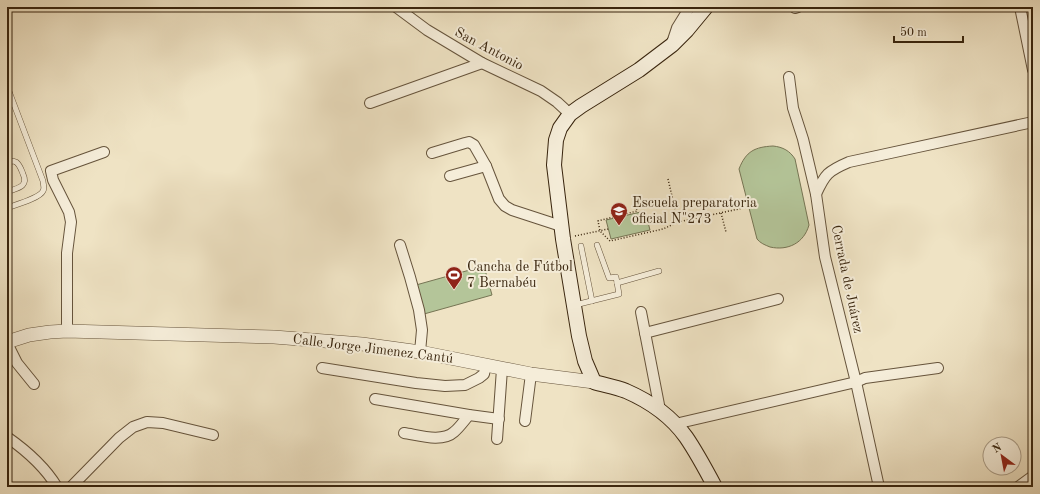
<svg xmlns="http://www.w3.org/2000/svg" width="1040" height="494" viewBox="0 0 1040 494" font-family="'Old Standard TT',serif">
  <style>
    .green { fill: #b4c599; stroke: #767554 }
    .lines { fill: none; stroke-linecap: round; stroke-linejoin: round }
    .service-casing { stroke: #66543c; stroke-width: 6 }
    .minor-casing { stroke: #66543c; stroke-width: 12 }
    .tertiary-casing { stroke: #66543c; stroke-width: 14 }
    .secondary-casing { stroke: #39250e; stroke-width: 16 }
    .path { stroke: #39250e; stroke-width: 1.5; stroke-dasharray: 1 2; stroke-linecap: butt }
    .service { stroke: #f5edd9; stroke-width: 5 }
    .minor { stroke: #f5edd9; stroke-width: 10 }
    .tertiary { stroke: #f5edd9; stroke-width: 13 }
    .secondary { stroke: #f5edd9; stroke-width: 14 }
    .labels { text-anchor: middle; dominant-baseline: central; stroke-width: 4; stroke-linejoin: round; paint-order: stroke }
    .street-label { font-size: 14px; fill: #39250e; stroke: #f5edd9 }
    .poi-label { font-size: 14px; fill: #39250e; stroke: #f5edd9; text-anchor: start }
  </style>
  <rect width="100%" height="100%" fill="#efe3c4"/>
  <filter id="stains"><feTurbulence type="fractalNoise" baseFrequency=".005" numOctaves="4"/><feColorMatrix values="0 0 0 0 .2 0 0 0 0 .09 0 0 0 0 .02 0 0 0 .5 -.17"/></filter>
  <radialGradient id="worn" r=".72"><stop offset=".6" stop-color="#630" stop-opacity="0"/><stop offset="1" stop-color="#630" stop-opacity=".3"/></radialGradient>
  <g class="green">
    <path d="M773,146C783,147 790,151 795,159L809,225C804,243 788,251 770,247C765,245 760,243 757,239L739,169C746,151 755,147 773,146Z"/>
    <path d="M645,211L650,230L611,239L606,220Z"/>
    <path d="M484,266L492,295L424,314L416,285Z"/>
  </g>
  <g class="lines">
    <g class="service-casing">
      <g id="service">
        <path d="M7,86L43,181C43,184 45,188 43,191C40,198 15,205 7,208"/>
        <path d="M7,163L13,161L16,162C20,165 21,169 23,174C29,187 17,188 7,192"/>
        <path d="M581,246L592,301"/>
        <path d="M617,283L659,271"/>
        <path d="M575,305L619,294L616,277L609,278L597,245"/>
      </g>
    </g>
    <g class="minor-casing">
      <g id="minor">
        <path d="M396,7L427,30L482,63L541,91L557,102L570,114"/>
        <path d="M1020,7L1033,70"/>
        <path d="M795,8L798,7"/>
        <path d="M672,43L677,28L690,7"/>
        <path d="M789,77L793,108L803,139L816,194L825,257L856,382L879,487"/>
        <path d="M370,103L482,63"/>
        <path d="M432,153L465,143L469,142L474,145L486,166L499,199L505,206L512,210L561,226"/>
        <path d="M450,176L486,166"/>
        <path d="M816,194C825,174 828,171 849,162L1033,122"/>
        <path d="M400,245L410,277L419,310L422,330L420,352"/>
        <path d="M641,312L660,410"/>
        <path d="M67,331V253L71,222L69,212L53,180L51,171L104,152"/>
        <path d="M645,333L778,299"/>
        <path d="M7,343L17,363L34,384"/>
        <path d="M322,368L416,383L445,386L465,385L479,378L484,374L486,365"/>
        <path d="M375,399L469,415L499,419"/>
        <path d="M525,421L531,374"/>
        <path d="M675,424L856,382L865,378L938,368"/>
        <path d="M404,433C418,435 442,443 454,432C459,428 464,421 469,415"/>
        <path d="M7,437C27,451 45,467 57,487"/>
        <path d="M497,439L502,369"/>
        <path d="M71,487L119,438L133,427L147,422L163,423L213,435"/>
        <path d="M1018,487L1033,476"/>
      </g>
    </g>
    <g class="tertiary-casing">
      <path id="tertiary" d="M7,342L29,335L50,332L67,331L274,337L362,344L420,352L531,374L594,382"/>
    </g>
    <g class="secondary-casing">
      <path id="secondary" d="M706,7L687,30L672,45L639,70L581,106L570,114L560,128L556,140L554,165L563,239L579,336L585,361L594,382C604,385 616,387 626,391C649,401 671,416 686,437C697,453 706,470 715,487"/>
    </g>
    <g class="path">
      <path d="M668,179L678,222"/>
      <path d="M647,202L636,205L637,211L598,221L600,231L610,241L663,229L678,222L748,207"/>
      <path d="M721,213L726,232"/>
      <path d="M575,236L608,229"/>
    </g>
    <use href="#service" class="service"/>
    <use href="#minor" class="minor"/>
    <use href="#tertiary" class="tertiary"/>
    <use href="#secondary" class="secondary"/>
  </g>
  <defs>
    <g id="school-pin" transform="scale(0.9)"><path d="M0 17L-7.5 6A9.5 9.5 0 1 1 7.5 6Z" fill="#8f2418" stroke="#f5edd9"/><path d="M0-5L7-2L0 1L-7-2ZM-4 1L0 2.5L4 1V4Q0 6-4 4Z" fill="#fff"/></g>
    <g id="stadium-pin" transform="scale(0.9)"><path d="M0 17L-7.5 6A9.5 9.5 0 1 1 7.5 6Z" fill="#8f2418" stroke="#f5edd9"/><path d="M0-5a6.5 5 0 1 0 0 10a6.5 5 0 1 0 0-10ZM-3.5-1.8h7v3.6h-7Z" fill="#fff"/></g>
  </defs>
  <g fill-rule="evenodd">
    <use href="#school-pin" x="619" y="211"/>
    <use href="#stadium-pin" x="454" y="275"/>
  </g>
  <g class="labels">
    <g class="street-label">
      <text transform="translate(489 49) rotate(28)">San Antonio</text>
      <text transform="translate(847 279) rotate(78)">Cerrada de Juárez</text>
      <text transform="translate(373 349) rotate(7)">Calle Jorge Jimenez Cantú</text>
    </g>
    <g class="poi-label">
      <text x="632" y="203">Escuela preparatoria<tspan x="632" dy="16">oficial N"273</tspan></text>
      <text x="467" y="267">Cancha de Fútbol<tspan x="467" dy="16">7 Bernabéu</tspan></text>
    </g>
  </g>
  <rect width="1040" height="494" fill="none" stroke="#efe3c4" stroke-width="24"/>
  <rect x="8" y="8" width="1024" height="478" fill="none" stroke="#39250e" stroke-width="2"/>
  <rect x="12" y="12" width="1016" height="470" fill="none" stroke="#39250e"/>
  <g transform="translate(1002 456) rotate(328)"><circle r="19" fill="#f5edd9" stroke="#aa9d88"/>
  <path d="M0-3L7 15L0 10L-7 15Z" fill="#8f2418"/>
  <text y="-6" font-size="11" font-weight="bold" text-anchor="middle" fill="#39250e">N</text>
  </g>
  <path d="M894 36v6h69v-6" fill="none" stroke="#39250e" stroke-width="2"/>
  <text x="900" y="36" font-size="12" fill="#39250e" stroke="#f5edd9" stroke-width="3" paint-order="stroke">50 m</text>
  <rect width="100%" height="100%" filter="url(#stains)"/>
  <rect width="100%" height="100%" fill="url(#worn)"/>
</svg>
